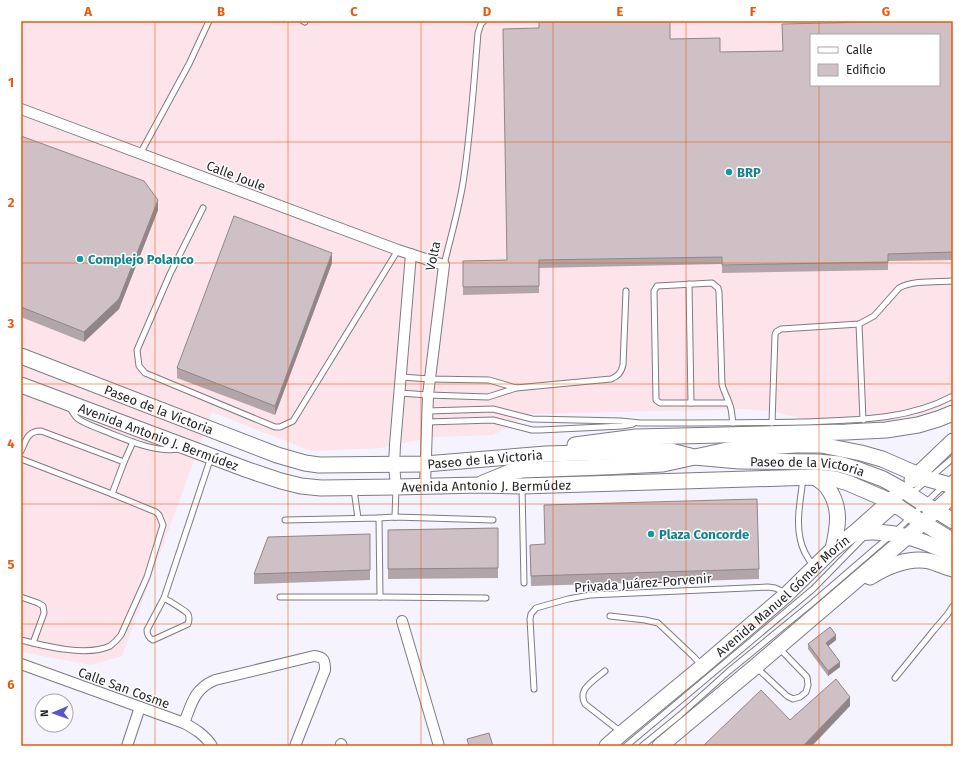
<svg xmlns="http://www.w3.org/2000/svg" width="974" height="767" viewBox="0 0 974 767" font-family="'Fira Sans',sans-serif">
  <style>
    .industrial { fill: #fde3ea; fill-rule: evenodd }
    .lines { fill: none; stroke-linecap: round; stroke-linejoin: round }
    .lane-casing { stroke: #7d7b86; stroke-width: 7 }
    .street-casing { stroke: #7d7b86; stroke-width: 12 }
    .primary-casing { stroke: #7d7b86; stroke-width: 17 }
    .lane { stroke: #fff; stroke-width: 5 }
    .street { stroke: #fff; stroke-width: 10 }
    .primary { stroke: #fff; stroke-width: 15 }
    .wall { fill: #b1a5a9 }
    .shaded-wall { fill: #908689 }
    .building { fill: #cec0c4; stroke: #908689; fill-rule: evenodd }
    .grid { fill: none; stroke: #e8590c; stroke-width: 1; stroke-opacity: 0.55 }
    .culture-dot { fill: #0f9aa8; stroke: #fff; stroke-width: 1.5 }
    .labels { text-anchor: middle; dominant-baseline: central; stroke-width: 3; stroke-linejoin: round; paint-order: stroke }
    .culture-label { font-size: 13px; font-weight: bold; fill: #0d838f; stroke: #fff; text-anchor: start }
    .street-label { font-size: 13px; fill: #26252a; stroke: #fff }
    .neatline { fill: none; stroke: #e8590c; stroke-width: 1.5 }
    .grid-label { font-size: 13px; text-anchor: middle; font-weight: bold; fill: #e8590c }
  </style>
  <rect width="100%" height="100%" fill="#f5f3fd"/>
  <path class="industrial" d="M21,21H953V401L917,419L843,428L770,411L741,409L532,414L493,435L434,437L380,448L311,451L212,412L122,656L91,665L21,652ZM811,35H939V85H811Z"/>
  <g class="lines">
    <g class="lane-casing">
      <g id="lane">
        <path d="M303,21L305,22"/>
        <path d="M140,154L189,64L209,21"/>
        <path d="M203,208L170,274L137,350L139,366L145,373L275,427H280L293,421L398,250"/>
        <path d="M444,265C451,235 460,206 464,176C471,128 474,81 478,33L481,24L484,21"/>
        <path d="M689,284L691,403"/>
        <path d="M859,324L863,420"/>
        <path d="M401,377L430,379L489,380L516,388"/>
        <path d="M400,393L428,395L488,397L516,388L611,379C618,376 621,373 623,365L626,291"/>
        <path d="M729,403H660L656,400L654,291L657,286L712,283L718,288L719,292L722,384C724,393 729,400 731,409C732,414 732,418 733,423"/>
        <path d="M70,408C72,411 74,415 77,418C83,423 95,427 102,430C126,439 153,453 179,449"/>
        <path d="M427,411L493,409L532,419L621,421L640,423C694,423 748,423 801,422C853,420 906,421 953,396"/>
        <path d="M427,422L493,420L532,430H540L622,426L633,424"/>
        <path d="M772,423L775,335L776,332L781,329L859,324L874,316L899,288C912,280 938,282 953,281"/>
        <path d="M21,451C26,441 27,431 41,431L124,462L112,494"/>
        <path d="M21,459L112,494L156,512L159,515L163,525L147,577L121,635C118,639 114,643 110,646C87,657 44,646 21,640"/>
        <path d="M124,462L133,442"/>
        <path d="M803,478C801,497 796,520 800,538C802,549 807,558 814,566"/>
        <path d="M522,487L524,583"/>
        <path d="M354,490L358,518"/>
        <path d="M911,494L953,458"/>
        <path d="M395,517L396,488"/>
        <path d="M379,518L395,517L493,520"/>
        <path d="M873,529L897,508"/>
        <path d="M896,531L953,477"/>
        <path d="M21,597L38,603L43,606L44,613L33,643"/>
        <path d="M280,597H380L379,518L285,520"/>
        <path d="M380,597L486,598"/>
        <path d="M164,598C169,601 185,610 188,614C190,618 189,620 188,624L153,640C149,638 147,635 147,630L164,598L211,457"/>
        <path d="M610,616L645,620L658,623L694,657L702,666"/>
        <path d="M756,667L787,696L793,699L800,697L806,692L808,685L807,677L779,648"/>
        <path d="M605,671C600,675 586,685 584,691C582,695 583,700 585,704L621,732"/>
        <path d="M895,678L934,630L947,615L953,606"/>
        <path d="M534,689L530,619L531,614L536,608L568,599L590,595L768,587L775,588L784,592"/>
        <path d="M626,746L813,589L864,537"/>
        <path d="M642,746L680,715L729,671L811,604L890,536"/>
      </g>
    </g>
    <g class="street-casing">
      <g id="street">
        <path d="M21,109L398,250L444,265L428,395L425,486"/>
        <path d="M396,487L394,465L395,445L411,254"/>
        <path d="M402,621L439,746"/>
        <path d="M21,664L184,723C195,729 205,735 212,746"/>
        <path d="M184,723C192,703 194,689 215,680L314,656C324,657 325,660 325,670L295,746"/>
        <path d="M341,744L342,746"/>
        <path d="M127,746L140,707"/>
      </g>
    </g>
    <g class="primary-casing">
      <g id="primary">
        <path id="s1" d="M21,356L277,455L305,463L319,465L425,464L546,454L653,451H671L694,457L739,461L818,462L839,464L859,470L883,479L903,490L924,504L937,511L953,521"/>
        <path id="s2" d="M21,385L248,470L281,481L301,486L321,488L396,487L479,485L522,486L815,477L835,479L848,483L890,501L912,516L953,541"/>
        <path d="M575,445L636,437L846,432L886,430L918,425L938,419L953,413"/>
        <path d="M815,477C819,480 824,483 827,487C842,507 838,527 833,549"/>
        <path d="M912,480L953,441"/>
        <path d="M483,483L510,472L522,470L603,467L663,464L727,450L795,445H821L861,453L882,459L928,479L946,484L953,485"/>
        <path d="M853,534C859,533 865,532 872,532C901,532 927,542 953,555"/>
        <path d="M870,577C888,566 908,557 929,561C937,563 945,567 953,569"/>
        <path id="s3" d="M607,746L622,733L702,667L787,594L833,549L853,534L896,496"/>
        <path d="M660,746L756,666L908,536L953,495"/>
      </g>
    </g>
    <use href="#lane" class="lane"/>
    <use href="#street" class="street"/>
    <use href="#primary" class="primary"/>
  </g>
  <g class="wall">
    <path d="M953,21V260L888,261V270L722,273V264L539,268V293L463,295V261L507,260L539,28L670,39L720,52L783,51Z"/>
    <path d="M21,136L158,210L119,309L84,342L21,317Z"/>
    <path d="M332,263L275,415L177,378V368Z"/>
    <path d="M498,528V578L388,579V530Z"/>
    <path d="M530,554L759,569V579L531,586Z"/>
    <path d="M370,570V580L254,584V574Z"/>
    <path d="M836,640L828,646L840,667L828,676L808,649V644Z"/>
  </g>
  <g class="shaded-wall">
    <path d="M158,200V210L119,309L84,342V332Z"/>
    <path d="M332,253V263L275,415V406Z"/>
    <path d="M836,635V640L826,648V643Z"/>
    <path d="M840,662V667L828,676V671Z"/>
    <path d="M850,697V706L812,746H803Z"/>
  </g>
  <g class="building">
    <path d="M539,21H670V39L720,38V52L783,51L782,24L915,21H953V252L888,254V262L722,265V257L539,260V286L463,287V261L507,260L503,29L539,28ZM811,35H939V85H811Z"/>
    <path d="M21,136L144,181L158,200L119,299L84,332L21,307Z"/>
    <path d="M234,216L332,253L275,406L177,368Z"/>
    <path d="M757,499L759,569L531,576L530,545L545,544L544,505Z"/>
    <path d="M498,528V568L388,569V530Z"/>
    <path d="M370,534V570L254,574L268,537Z"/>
    <path d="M830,627L836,635L826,643L840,662L828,671L808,644Z"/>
    <path d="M836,679L850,697L803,746H703L761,690L790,720Z"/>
    <path d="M489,733L493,746H469L467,739Z"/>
  </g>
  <path class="grid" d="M155,21V746M288,21V746M421,21V746M553,21V746M686,21V746M819,21V35M819,85V746M21,142H953M21,263H953M21,384H953M21,504H953M21,624H953"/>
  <g class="culture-dot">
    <circle cx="729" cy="172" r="4"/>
    <circle cx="80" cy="259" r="4"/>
    <circle cx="651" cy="534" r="4"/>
  </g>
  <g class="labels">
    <g class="culture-label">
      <text x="737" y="172">BRP</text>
      <text x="88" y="259">Complejo Polanco</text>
      <text x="659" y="534">Plaza Concorde</text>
    </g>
    <g class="street-label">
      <text transform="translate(236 176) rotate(21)">Calle Joule</text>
      <text transform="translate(433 256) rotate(-78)">Volta</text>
      <text stroke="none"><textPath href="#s1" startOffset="148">Paseo de la Victoria</textPath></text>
      <text stroke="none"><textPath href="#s2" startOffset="147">Avenida Antonio J. Bermúdez</textPath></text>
      <text stroke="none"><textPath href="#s1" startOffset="484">Paseo de la Victoria</textPath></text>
      <text stroke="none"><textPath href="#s1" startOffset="808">Paseo de la Victoria</textPath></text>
      <text stroke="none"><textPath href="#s2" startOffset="483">Avenida Antonio J. Bermúdez</textPath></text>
      <text transform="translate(643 583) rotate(-4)">Privada Juárez-Porvenir</text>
      <text stroke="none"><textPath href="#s3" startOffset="231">Avenida Manuel Gómez Morín</textPath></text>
      <text transform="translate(124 688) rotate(20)">Calle San Cosme</text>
    </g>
  </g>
  <rect width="974" height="767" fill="none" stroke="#ffffff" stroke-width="44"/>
  <rect x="810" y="34" width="130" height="52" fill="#ffffff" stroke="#a8a8aa"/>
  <rect x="818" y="47" width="20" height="6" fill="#ffffff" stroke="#a8a8aa"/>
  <text x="846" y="54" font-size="12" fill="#26252a">Calle</text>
  <rect x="818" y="64" width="20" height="12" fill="#cec0c4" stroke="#a8a8aa"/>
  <text x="846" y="74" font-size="12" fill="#26252a">Edificio</text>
  <g transform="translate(54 713) rotate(268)"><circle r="19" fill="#ffffff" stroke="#a8a8aa"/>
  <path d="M0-3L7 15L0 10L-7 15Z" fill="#5855cd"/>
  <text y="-6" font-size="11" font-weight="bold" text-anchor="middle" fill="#26252a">N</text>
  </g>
  <rect x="22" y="22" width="930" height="723" class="neatline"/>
  <g class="grid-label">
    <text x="88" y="16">A</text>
    <text x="221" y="16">B</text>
    <text x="354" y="16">C</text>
    <text x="487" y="16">D</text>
    <text x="620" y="16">E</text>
    <text x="753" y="16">F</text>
    <text x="886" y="16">G</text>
    <text x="11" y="87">1</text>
    <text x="11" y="207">2</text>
    <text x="11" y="328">3</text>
    <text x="11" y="448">4</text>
    <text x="11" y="569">5</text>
    <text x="11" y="689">6</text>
  </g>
</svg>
